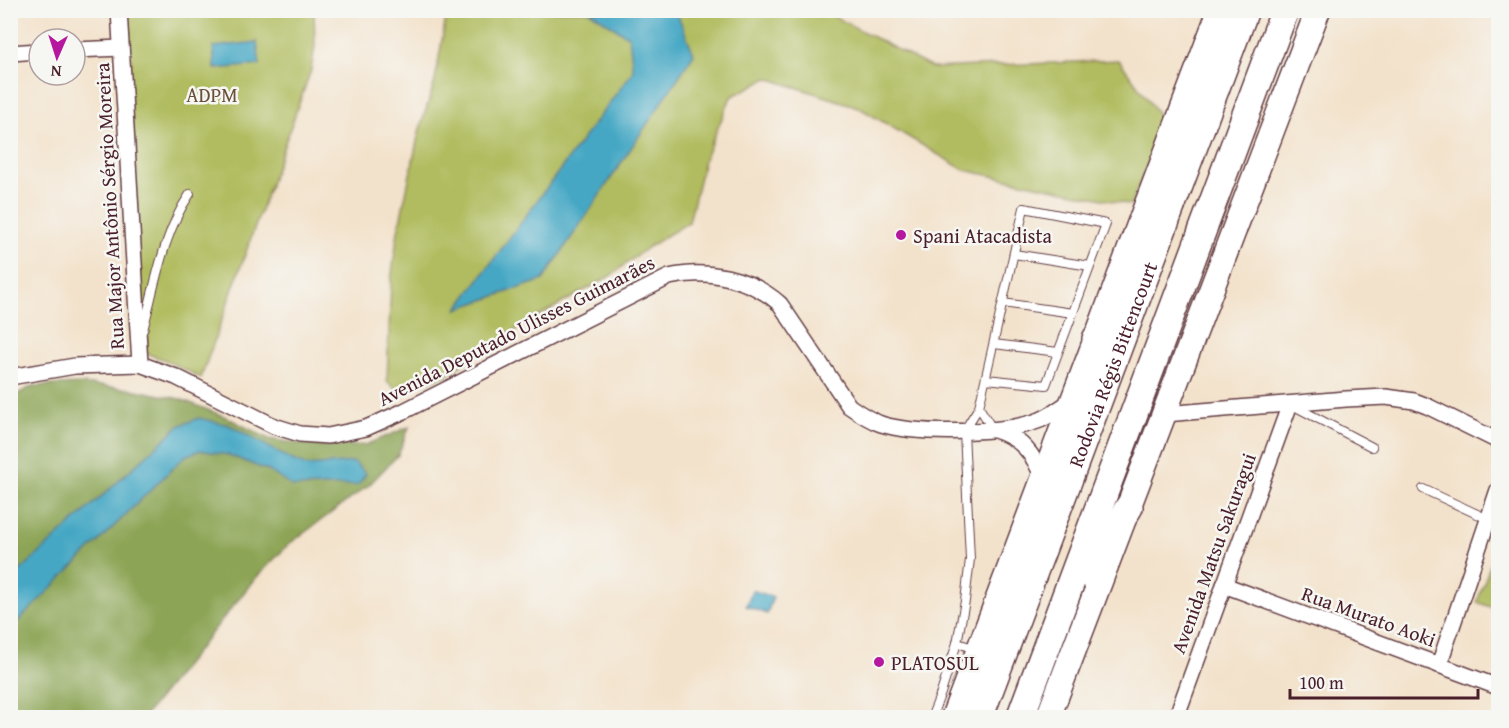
<svg xmlns="http://www.w3.org/2000/svg" width="1509" height="728" viewBox="0 0 1509 728" font-family="'Gentium Book Plus',serif">
  <style>
    .green { fill: #b0bc5e; stroke: #7d6e44; stroke-width: 1.5 }
    .forest { fill: #8ca455; stroke: #6b6240; stroke-width: 1.5 }
    .water { fill: #44a7c4; stroke: #476378; stroke-width: 1.5 }
    .lines { fill: none; stroke-linecap: round; stroke-linejoin: round }
    .service-casing { stroke: #633c43; stroke-width: 10 }
    .minor-casing { stroke: #633c43; stroke-width: 18 }
    .primary-casing { stroke: #633c43; stroke-width: 27 }
    .motorway-casing { stroke: #633c43; stroke-width: 30 }
    .service { stroke: #fff; stroke-width: 8 }
    .minor { stroke: #fff; stroke-width: 15 }
    .primary { stroke: #fff; stroke-width: 24 }
    .motorway { stroke: #fff; stroke-width: 27 }
    .poi-dot { fill: #b5179e; stroke: #f6f6f2; stroke-width: 2 }
    .labels { text-anchor: middle; dominant-baseline: central; stroke-width: 5; stroke-linejoin: round; paint-order: stroke }
    .park-label { font-size: 20px; fill: #694e3a; stroke: #f6f6f2 }
    .street-label { font-size: 20px; fill: #4a1f2b; stroke: #f6f6f2 }
    .poi-label { font-size: 20px; fill: #4a1f2b; stroke: #f6f6f2; text-anchor: start }
  </style>
  <rect width="100%" height="100%" fill="#f6f6f2"/>
  <filter id="ink" filterUnits="userSpaceOnUse"><feTurbulence type="fractalNoise" baseFrequency=".0167" numOctaves="2"/><feDisplacementMap in="SourceGraphic" scale="12" xChannelSelector="R" yChannelSelector="G"/><feConvolveMatrix kernelMatrix="1 2 1 2 8 2 1 2 1" color-interpolation-filters="sRGB"/></filter>
  <filter id="wash" filterUnits="userSpaceOnUse"><feTurbulence type="fractalNoise" baseFrequency=".008" numOctaves="4" result="noise"/><feDisplacementMap in="SourceGraphic" scale="24" xChannelSelector="R" yChannelSelector="G"/><feGaussianBlur stdDeviation="1.35" result="paint"/><feColorMatrix in="noise" values="0 0 0 0 0 0 0 0 0 0 0 0 0 0 0 0 0 1.4 0 .05"/><feComposite in="paint" operator="in"/></filter>
  <g filter="url(#wash)">
    <rect width="100%" height="100%" fill="#f3e2cb"/>
    <g class="green">
      <path d="M123,11H314L315,46L311,70L201,378L163,359L144,353Z"/>
      <path d="M447,11H824L932,68L1119,60L1164,122L1131,205L964,170L858,107L767,78L731,97L704,160L689,222L648,247L610,276L525,324L445,376L398,391L387,381L391,280L398,231L419,132L435,81Z"/>
      <path d="M1494,555L1498,556V610L1477,602Z"/>
    </g>
    <path class="forest" d="M81,384L131,389L180,399L226,417L269,439L317,446L365,445L409,427L398,455L369,485L289,544L254,580L144,717H11L10,398L33,386Z"/>
    <g class="water">
      <path d="M589,11H676L694,54L543,280L457,309L633,71L629,37Z"/>
      <path d="M257,42L260,65L215,69L213,47Z"/>
      <path d="M199,418L229,425L290,459L307,466L354,462L366,474L358,485L293,487L269,471L229,455L200,450L185,456L11,628V579L179,426Z"/>
      <path d="M752,590L773,597L767,614L746,606Z"/>
    </g>
  </g>
  <g filter="url(#ink)">
    <g class="lines">
      <g class="service-casing">
        <g id="service">
          <path d="M1014,254L1090,266"/>
          <path d="M1003,303L1073,313"/>
          <path d="M143,330C155,285 163,233 190,194"/>
          <path d="M994,344L1058,352"/>
          <path d="M1294,406L1372,447"/>
          <path d="M979,407L993,430"/>
          <path d="M1423,489L1488,519"/>
          <path d="M957,643L965,601L970,559L964,431L979,407L1024,208L1106,224L1046,385L986,379"/>
          <path d="M931,718L941,693L957,643L977,649"/>
        </g>
      </g>
      <g class="minor-casing">
        <g id="minor">
          <path d="M119,10L140,364"/>
          <path d="M75,50L121,48"/>
          <path d="M10,53L39,51"/>
          <path d="M10,377L75,366L140,364L176,377L274,426L300,434L328,436L366,428L402,412L669,277C706,268 751,278 780,304L849,406C859,413 869,420 881,424C916,435 1006,434 1040,420C1051,416 1061,407 1071,401"/>
          <path d="M1165,414L1346,399L1386,397L1414,401L1427,406L1498,441"/>
          <path d="M995,430C1021,438 1034,454 1043,479"/>
          <path d="M1224,585L1498,687"/>
          <path d="M1439,665L1498,490"/>
          <path d="M1176,718L1290,404"/>
        </g>
      </g>
      <g class="primary-casing">
        <g id="primary">
          <path d="M953,718L1220,10"/>
          <path d="M1048,718L1318,10"/>
        </g>
      </g>
      <g class="motorway-casing">
        <g id="motorway">
          <path d="M1096,339L1127,291"/>
          <path d="M1089,574L1129,507"/>
          <path id="s1" d="M979,718L1245,10"/>
          <path d="M1020,718L1285,10"/>
        </g>
      </g>
      <use href="#service" class="service"/>
      <use href="#minor" class="minor"/>
      <use href="#primary" class="primary"/>
      <use href="#motorway" class="motorway"/>
    </g>
  </g>
  <g class="poi-dot">
    <circle cx="901" cy="235" r="6"/>
    <circle cx="879" cy="662" r="6"/>
  </g>
  <g class="labels">
    <g class="park-label">
      <text x="212" y="94">ADPM</text>
    </g>
    <g class="street-label">
      <text transform="translate(109 206) rotate(-93)">Rua Major Antônio Sérgio Moreira</text>
      <text transform="translate(516 330) rotate(-27)">Avenida Deputado Ulisses Guimarães</text>
      <text stroke="none"><textPath href="#s1" startOffset="378">Rodovia Régis Bittencourt</textPath></text>
      <text transform="translate(1213 553) rotate(-70)">Avenida Matsu Sakuragui</text>
      <text transform="translate(1369 616) rotate(20)">Rua Murato Aoki</text>
    </g>
    <g class="poi-label">
      <text x="913" y="235">Spani Atacadista</text>
      <text x="891" y="662">PLATOSUL</text>
    </g>
  </g>
  <rect width="1509" height="728" fill="none" stroke="#f6f6f2" stroke-width="36"/>
  <g transform="translate(57 57) rotate(183)"><circle r="28" fill="#f6f6f2" stroke="#b1a0a2" stroke-width="1.5"/>
  <path d="M0-4.5L10 22L0 15L-10 22Z" fill="#b5179e"/>
  <text y="-9" font-size="16" font-weight="bold" text-anchor="middle" fill="#4a1f2b">N</text>
  </g>
  <path d="M1290 689v9h188v-9" fill="none" stroke="#4a1f2b" stroke-width="3"/>
  <text x="1299" y="689" font-size="18" fill="#4a1f2b" stroke="#f6f6f2" stroke-width="4.5" paint-order="stroke">100 m</text>
</svg>
